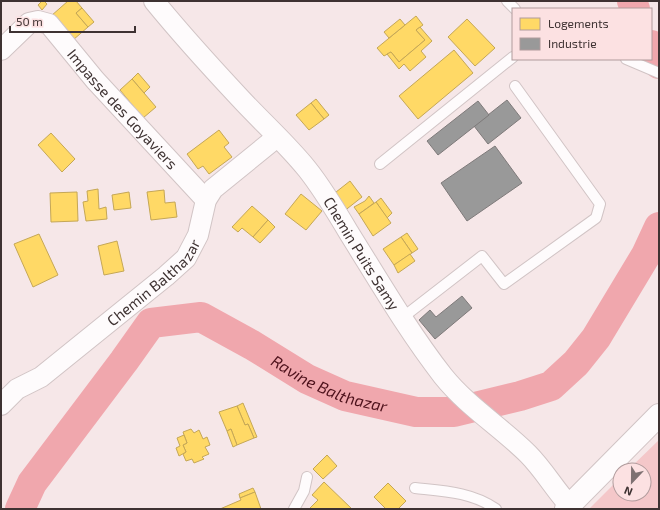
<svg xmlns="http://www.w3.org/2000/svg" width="660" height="510" viewBox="0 0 660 510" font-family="'Exo 2',sans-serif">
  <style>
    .green { fill: #f4c7c9 }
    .homes { fill: #ffd966; stroke: #c5a756 }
    .industry { fill: #999; stroke: #7e7a7a }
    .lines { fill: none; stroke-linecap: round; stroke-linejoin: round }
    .river { stroke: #f0a7ad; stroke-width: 30 }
    .service-casing { stroke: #d1c4c5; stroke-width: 12 }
    .minor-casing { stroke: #d1c4c5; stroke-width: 22 }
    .primary-casing { stroke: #d1c4c5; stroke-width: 24 }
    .service { stroke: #fefbfc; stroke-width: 10 }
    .minor { stroke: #fefbfc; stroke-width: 20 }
    .primary { stroke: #fefbfc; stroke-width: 22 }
    .labels { text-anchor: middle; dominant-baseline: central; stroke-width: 4; stroke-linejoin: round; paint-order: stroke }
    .street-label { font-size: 15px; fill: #3e3232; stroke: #fce1e2 }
    .water-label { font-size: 16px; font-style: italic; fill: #4d111b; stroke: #fce1e2 }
  </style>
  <rect width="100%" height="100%" fill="#f6e7e8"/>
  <path class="green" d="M659,440V509H589L620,478V494H644V470H628Z"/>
  <g class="homes">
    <path d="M42,1H44L47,4L42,10L38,5Z"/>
    <path d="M68,1H76L82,8L76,13L88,27L73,40L51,16Z"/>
    <path d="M82,8L94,22L88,27L76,13Z"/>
    <path d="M416,16L423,25L416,30L425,40L399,62L391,52L384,56L377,48Z"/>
    <path d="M400,19L405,25L389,38L384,32Z"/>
    <path d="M467,19L495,48L475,66L448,37Z"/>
    <path d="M420,27L432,41L421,51L426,57L410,71L404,64L399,69L387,54L391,52L399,62L425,40L416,30Z"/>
    <path d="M454,50L473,73L418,119L399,96Z"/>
    <path d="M138,73L150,87L144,93L132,79Z"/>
    <path d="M132,79L156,107L143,118L120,90Z"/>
    <path d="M316,99L329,115L324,119L311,103Z"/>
    <path d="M311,103L324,119L309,130L296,115Z"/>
    <path d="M219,130L229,143L224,147L232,157L209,174L203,166L198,169L187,154Z"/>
    <path d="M51,133L75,159L62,172L38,145Z"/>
    <path d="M350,181L362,197L343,212L331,196Z"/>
    <path d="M98,189L99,209L106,207L107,219L86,221L83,202L88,201L87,191Z"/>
    <path d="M164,190L165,203L175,202L177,217L151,220L147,192Z"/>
    <path d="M77,192L78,221L51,222L50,193Z"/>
    <path d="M129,192L131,208L114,210L112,195Z"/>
    <path d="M301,194L322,211L306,230L285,214Z"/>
    <path d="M369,196L374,203L359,214L354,207L365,201Z"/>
    <path d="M381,198L392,213L387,218L376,202Z"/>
    <path d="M376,202L391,223L373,236L359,214Z"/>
    <path d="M252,206L268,220L253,237L242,228L238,232L232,227Z"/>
    <path d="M268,220L275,227L260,243L253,237Z"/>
    <path d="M407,233L418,249L412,253L401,237Z"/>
    <path d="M39,234L58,275L33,287L14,244Z"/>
    <path d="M401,237L412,253L394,265L383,249Z"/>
    <path d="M117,241L124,271L104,275L98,246Z"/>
    <path d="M410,254L415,261L398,273L394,265Z"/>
    <path d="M243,403L257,437L254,438L248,424L245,425L237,406Z"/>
    <path d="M237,406L245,425L248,424L254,438L237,445L231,429L227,431L219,412Z"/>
    <path d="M191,429L194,433L199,430L203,439L207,437L210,445L205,447L209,454L202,457L204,459L194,463L192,459L186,461L183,454L186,452L183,445L187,443L183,432Z"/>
    <path d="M231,429L237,445L233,447L227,431Z"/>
    <path d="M184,435L187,443L183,445L186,452L179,456L176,448L180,446L177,438Z"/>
    <path d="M327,455L337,466L323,479L313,469Z"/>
    <path d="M324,482L352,509H309L318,500L312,495Z"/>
    <path d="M388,483L406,501L398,509H386L374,497Z"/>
    <path d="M253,488L255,492L240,498L239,494Z"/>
    <path d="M255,492L261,509H220L241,500L240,498Z"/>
  </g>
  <g class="industry">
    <path d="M507,100L521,118L488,144L474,126Z"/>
    <path d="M478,101L489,115L438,155L427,141Z"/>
    <path d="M495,146L522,183L467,221L441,183Z"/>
    <path d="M462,296L472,308L435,339L419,320L430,310L436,317Z"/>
  </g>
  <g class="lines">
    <g class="river">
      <path d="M632,1L635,9"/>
      <path d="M651,45L659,64"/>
      <path id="s1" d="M20,509L32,483L124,361L151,323L201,317L252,345L307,379L345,396L416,412H454L520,396L551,386L576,363L596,338L646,255L659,227"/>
    </g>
    <g class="service-casing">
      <g id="service">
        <path d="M507,1L515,9"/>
        <path d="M626,59L659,73"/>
        <path d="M380,164L513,57"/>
        <path d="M402,318L482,256L504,284L596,218L600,204L515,86"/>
        <path d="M415,488C443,491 472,492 496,509"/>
        <path d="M294,509L304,491L307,477"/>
      </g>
    </g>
    <g class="minor-casing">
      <g id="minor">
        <path id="s2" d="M154,1C181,34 210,66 239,97C261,121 287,144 307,169C323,189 336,211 349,233C379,281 408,331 443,376C468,407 501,427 528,454C544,470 555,490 570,506"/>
        <path id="s3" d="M1,50L29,23L38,21L49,24L95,80L206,200"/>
        <path id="s4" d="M1,405L17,389L41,377L166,276L186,258L198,235L206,200L213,189L277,137"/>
      </g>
    </g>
    <g class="primary-casing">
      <path id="primary" d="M566,509L659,415"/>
    </g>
    <use href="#service" class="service"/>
    <use href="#minor" class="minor"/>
    <use href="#primary" class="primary"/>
  </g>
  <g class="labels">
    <g class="street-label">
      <text stroke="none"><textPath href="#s3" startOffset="172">Impasse des Goyaviers</textPath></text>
      <text stroke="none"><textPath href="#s2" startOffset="328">Chemin Puits Samy</textPath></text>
      <text stroke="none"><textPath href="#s4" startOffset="197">Chemin Balthazar</textPath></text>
    </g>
    <g class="water-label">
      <text stroke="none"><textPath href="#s1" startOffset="424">Ravine Balthazar</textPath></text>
    </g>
  </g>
  <rect width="660" height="510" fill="none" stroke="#3e3232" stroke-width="4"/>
  <rect x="512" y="8" width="140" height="52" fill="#fce1e2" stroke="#b09b9c"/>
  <rect x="520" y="18" width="20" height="12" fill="#ffd966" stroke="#b09b9c"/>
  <text x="548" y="28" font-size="12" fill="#3e3232">Logements</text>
  <rect x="520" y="38" width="20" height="12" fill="#999999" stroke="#b09b9c"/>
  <text x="548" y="48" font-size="12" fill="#3e3232">Industrie</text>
  <g transform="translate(632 482) rotate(202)"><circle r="19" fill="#fce1e2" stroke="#b09b9c"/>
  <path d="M0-3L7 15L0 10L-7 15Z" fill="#7e7172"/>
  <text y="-6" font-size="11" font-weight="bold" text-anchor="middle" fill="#3e3232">N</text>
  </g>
  <path d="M10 26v6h125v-6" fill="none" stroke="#3e3232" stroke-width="2"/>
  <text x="16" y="26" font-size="12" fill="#3e3232" stroke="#fce1e2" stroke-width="3" paint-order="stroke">50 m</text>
</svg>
